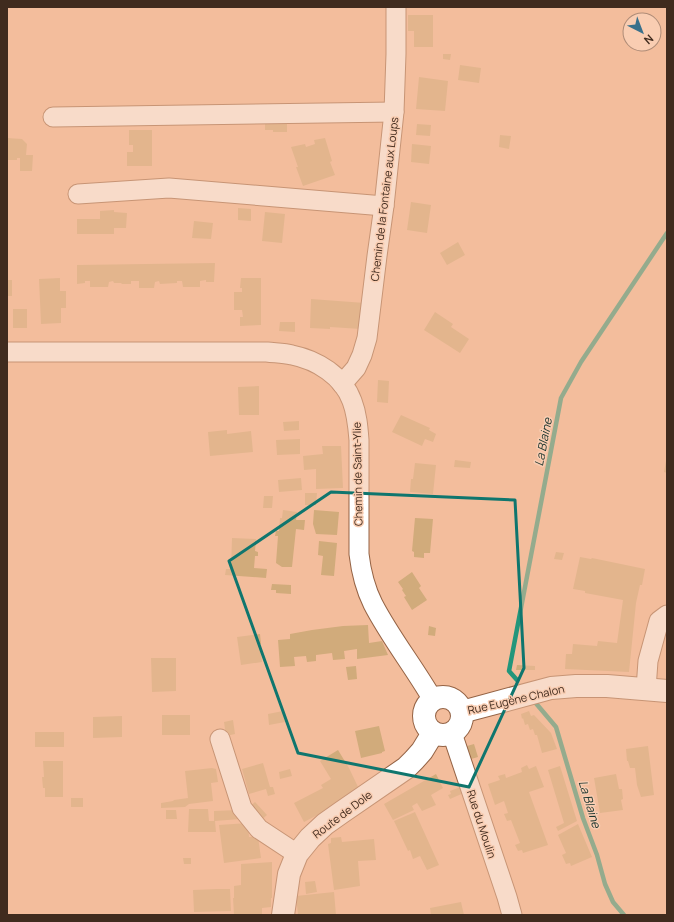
<svg xmlns="http://www.w3.org/2000/svg" width="674" height="922" viewBox="0 0 674 922" font-family="Manrope,sans-serif">
  <style>
    .lines { fill: none; stroke-linecap: round; stroke-linejoin: round }
    .stream { stroke: #23967b; stroke-width: 4.5 }
    .building { fill: #d1ab7b }
    .minor-casing { stroke: #946345; stroke-width: 21 }
    .major-casing { stroke: #946345; stroke-width: 24 }
    .minor { stroke: #fff; stroke-width: 19 }
    .major { stroke: #fff; stroke-width: 22 }
    .marked { fill: none; stroke: #0f766e; stroke-width: 3; stroke-linejoin: round }
    .labels { text-anchor: middle; dominant-baseline: central; stroke-width: 3; stroke-linejoin: round; paint-order: stroke }
    .street-label { font-size: 11px; fill: #402b1e; stroke: #f9cdb2 }
    .water-label { font-size: 12px; font-style: italic; fill: #1e362f; stroke: #f9cdb2 }
  </style>
  <rect width="100%" height="100%" fill="#f3bd9c"/>
  <g class="lines">
    <g class="stream">
      <path d="M517,680L509,671L561,398L581,362L667,233"/>
      <path d="M534,701L556,727L583,818L597,855L605,884L613,902L624,915"/>
    </g>
  </g>
  <g class="building">
    <path d="M408,15H433V47H414V31H408Z"/>
    <path d="M443,54H451L450,60L443,59Z"/>
    <path d="M460,65L481,68L479,83L458,80Z"/>
    <path d="M419,77L448,81L445,111L416,109Z"/>
    <path d="M287,119V132H273V130H265V120Z"/>
    <path d="M417,124L431,125L430,136L416,135Z"/>
    <path d="M129,130H152V166H127V152H133V145H129Z"/>
    <path d="M500,135L511,136L509,149L499,147Z"/>
    <path d="M7,138L22,139L27,144L26,155H33L32,171H20V158H17V160H7Z"/>
    <path d="M325,138L332,161L330,162L335,175L303,186L296,167H298L291,147L305,144L306,147L315,144L314,140Z"/>
    <path d="M412,144L431,146L429,164L411,162Z"/>
    <path d="M411,202L431,205L427,233L407,230Z"/>
    <path d="M238,208L251,209V221L238,220Z"/>
    <path d="M114,210V212L127,213L126,228H114V234H77V219H100V211Z"/>
    <path d="M265,212L285,214L282,243L262,241Z"/>
    <path d="M194,221L213,223L211,239L192,238Z"/>
    <path d="M458,242L465,255L447,265L440,253Z"/>
    <path d="M215,263L214,282H206V280L200,281V287H183L182,281H177V283L160,284L159,281L155,282L154,288H139V281H131V284H121L122,283H114L113,281L109,282L108,287H90V281H85V283L77,284V265Z"/>
    <path d="M60,278V291H66V308H61V323L41,324L39,279Z"/>
    <path d="M241,278H261V325L240,326V317H243L242,310H234V292H242V288H240Z"/>
    <rect x="7" y="280" width="5" height="16"/>
    <path d="M311,299L365,303L361,329L330,327V329L310,328Z"/>
    <rect x="13" y="309" width="14" height="19"/>
    <path d="M435,312L453,324L451,327L469,339L460,353L424,330Z"/>
    <path d="M280,322H295V332L279,331Z"/>
    <path d="M378,380L389,381L388,403L377,402Z"/>
    <path d="M259,386V415H239L238,387Z"/>
    <path d="M401,415L430,428L429,430L436,434L433,442L425,439L422,446L392,432Z"/>
    <path d="M299,421V430L284,431L283,422Z"/>
    <path d="M227,430V434L251,431L253,452L210,456L208,432Z"/>
    <path d="M300,439V454L277,455L276,440Z"/>
    <path d="M322,446H341L343,488L316,489V469L304,470L303,456L323,454Z"/>
    <path d="M455,460L471,462L470,468L454,467Z"/>
    <path d="M666,461H667V473L664,472Z"/>
    <path d="M415,463L436,465L433,494L410,492L411,479H413Z"/>
    <path d="M301,478L302,490L279,492L278,480Z"/>
    <path d="M305,493H317L316,505H305Z"/>
    <path d="M264,496H273L272,508H263Z"/>
    <path d="M283,510L297,512L296,520H305L304,530L296,529L292,567H282L276,563L278,536H275L276,531H279L280,518H282Z"/>
    <path d="M314,510L339,512L337,535L316,534L313,524Z"/>
    <path d="M415,518L433,519L430,553H424V558L414,557V552L412,551Z"/>
    <path d="M232,538L256,539L255,551L258,552V556H255L254,568L267,569L266,578L225,575L226,569H231Z"/>
    <path d="M319,541L337,543L334,576L321,575L323,556L318,555Z"/>
    <path d="M556,552L564,553L562,560L554,559Z"/>
    <path d="M580,557L591,559L592,558L645,569L642,585H640L636,603L629,672L565,669L566,654H572L573,644L597,646L598,641L617,643L623,600L585,593V591L573,589Z"/>
    <path d="M412,572L421,586L419,588L427,600L412,610L404,597L406,596L402,590L403,589L398,582Z"/>
    <path d="M272,584L291,585V594L276,593V590H271Z"/>
    <path d="M368,625L369,643L382,641L388,655L357,659V649L344,651L345,659L333,660L332,653L316,655V661L307,662L306,656L294,657L295,666L280,667L278,640L290,639V634L312,630L343,626Z"/>
    <path d="M429,626L436,628L435,636L428,635Z"/>
    <path d="M260,634L261,644H260L262,662L241,665L237,637Z"/>
    <path d="M151,658H176V691L152,692Z"/>
    <path d="M517,665L535,666V670H516Z"/>
    <path d="M356,666L357,679L348,680L346,667Z"/>
    <path d="M283,711L285,722L269,725L268,714Z"/>
    <path d="M529,711L531,716L534,715L551,733L557,749L542,753L537,735H535L533,729L530,730L528,724L525,725L523,718L522,719L521,714Z"/>
    <rect x="162" y="715" width="28" height="20"/>
    <path d="M122,716V737L93,738V717Z"/>
    <path d="M233,720L235,734L226,736L224,722Z"/>
    <path d="M379,726L385,751L382,752V753L361,758L355,731Z"/>
    <rect x="35" y="732" width="29" height="15"/>
    <path d="M474,744L478,757L471,759L467,746Z"/>
    <path d="M648,746L654,795L641,797L637,785L635,768H630L628,761H627L626,749Z"/>
    <path d="M338,750L349,768L359,789L327,810L304,822L294,803L323,788L321,785L331,779L320,761Z"/>
    <path d="M43,761H63V797H45V788H43L42,777H44Z"/>
    <path d="M263,763L270,787H273L275,794L268,796L266,789L249,794L242,769Z"/>
    <path d="M527,765L529,769L536,766L544,787L529,792L548,845L523,853L522,850L518,851L515,845L520,843L511,820L507,821L504,814L508,813L504,801L495,805L488,784L500,780L498,776L505,774L506,778L522,772L521,768Z"/>
    <path d="M560,766L577,821L558,831L556,827L564,823L548,770Z"/>
    <path d="M212,768L216,769L218,782L211,783L213,801L189,804L185,807L161,808V803L173,801L174,800L188,798L185,771Z"/>
    <path d="M290,769L292,776L280,779L279,772Z"/>
    <path d="M436,774L443,788L431,795L436,805L422,811L417,803L412,806L414,810L393,820L384,804Z"/>
    <path d="M616,774L619,789H622L623,799L621,800L623,810L600,813L594,778Z"/>
    <path d="M463,786L466,792L450,799L448,795L451,794L450,791Z"/>
    <rect x="71" y="798" width="12" height="9"/>
    <path d="M255,802L267,815L260,821L248,808Z"/>
    <path d="M189,809H208L209,821H214V811L238,810L240,819L215,821L216,832H188Z"/>
    <path d="M166,810H176L177,819H166Z"/>
    <path d="M415,812L439,865L427,870L420,856L413,859L410,850L408,851L394,821Z"/>
    <path d="M248,823L249,837H258L261,858L224,863L219,825Z"/>
    <path d="M578,824L592,857L571,866L570,863L566,864L562,855L566,853L558,835Z"/>
    <path d="M341,837L342,842L374,839L376,860L358,861L360,886L334,890L328,844L331,843V838Z"/>
    <path d="M183,858H191V864H184Z"/>
    <path d="M272,862V898H271V907L262,908V915H234L233,898H234V886L241,885V864Z"/>
    <path d="M315,881L317,892L306,894L305,882Z"/>
    <path d="M217,889H230L231,911L194,912L193,890Z"/>
    <path d="M334,892L336,915H298L296,896Z"/>
    <path d="M461,902L464,915H431L430,908Z"/>
  </g>
  <g class="lines">
    <g class="minor-casing">
      <g id="minor">
        <path d="M53,117L394,112"/>
        <path d="M78,194L169,188L384,206"/>
        <path d="M7,352H267C275,353 284,353 292,355C317,360 343,376 352,401C357,414 358,427 359,440V554C361,571 365,588 373,604C390,637 414,667 433,700"/>
        <path d="M342,384L356,368L362,355L367,338L377,256L384,206L394,112L396,54V7"/>
        <path d="M646,689L648,661L659,621L667,615"/>
        <path d="M451,734L455,742L507,897L512,915"/>
        <path d="M220,739L242,808L259,829L297,854"/>
      </g>
    </g>
    <g class="major-casing">
      <g id="major">
        <circle cx="443" cy="716" r="19"/>
        <path d="M462,711L469,710L551,688L576,686H607L667,691"/>
        <path d="M283,915L289,874L297,854L310,838L325,824L342,812L406,768L414,760L422,751L433,733"/>
      </g>
    </g>
    <use href="#minor" class="minor"/>
    <use href="#major" class="major"/>
  </g>
  <path d="M0 0H674V922H0ZM331,492L515,500L524,668L469,787L298,753L229,561Z" fill="#f3bd9c" fill-opacity=".55" fill-rule="evenodd"/>
  <path class="marked" d="M331,492L515,500L524,668L469,787L298,753L229,561Z"/>
  <g class="labels">
    <g class="street-label">
      <text transform="translate(384 199) rotate(-83)">Chemin de la Fontaine aux Loups</text>
      <text transform="translate(357 474) rotate(-91)">Chemin de Saint-Ylie</text>
      <text transform="translate(516 699) rotate(-13)">Rue Eugène Chalon</text>
      <text transform="translate(342 814) rotate(-37)">Route de Dole</text>
      <text transform="translate(482 824) rotate(72)">Rue du Moulin</text>
    </g>
    <g class="water-label">
      <text transform="translate(543 442) rotate(-79)">La Blaine</text>
      <text transform="translate(590 804) rotate(73)">La Blaine</text>
    </g>
  </g>
  <rect width="674" height="922" fill="none" stroke="#402b1e" stroke-width="16"/>
  <g transform="translate(642 32) rotate(138)"><circle r="19" fill="#f9cdb2" stroke="#af8c77"/>
  <path d="M0-3L7 15L0 10L-7 15Z" fill="#39708b"/>
  <text y="-6" font-size="11" font-weight="bold" text-anchor="middle" fill="#402b1e">N</text>
  </g>
</svg>
